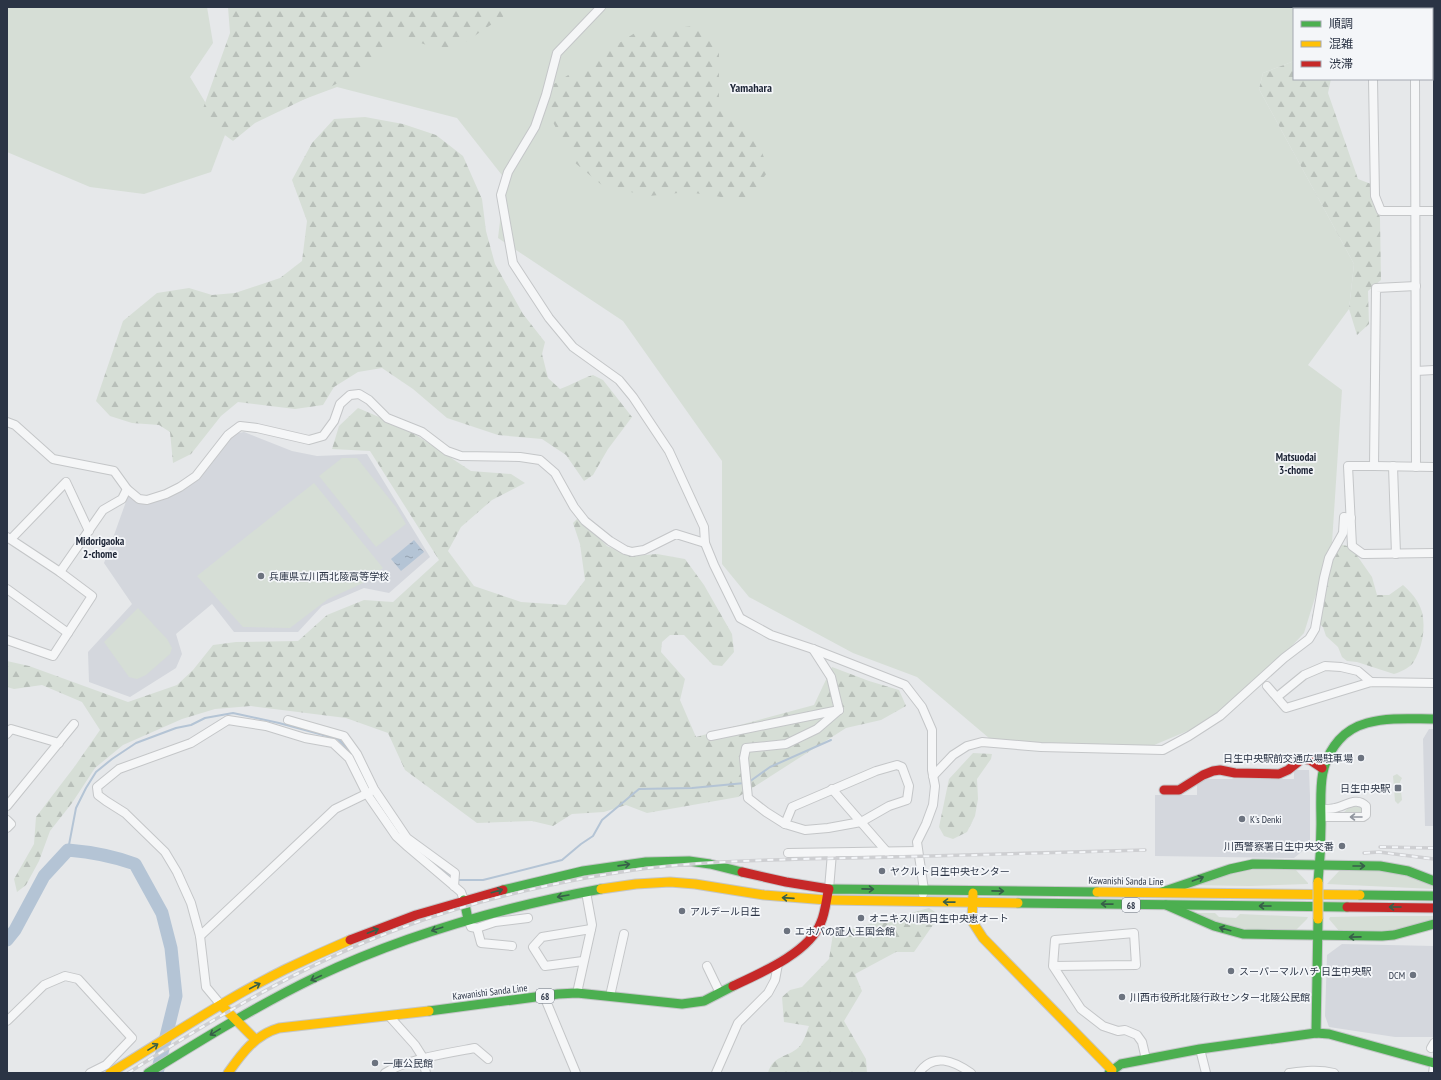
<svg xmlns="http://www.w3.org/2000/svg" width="1441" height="1080" viewBox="0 0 1441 1080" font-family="'PT Sans Narrow','Noto Sans JP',sans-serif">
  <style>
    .built { fill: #d4d7dd }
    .grass { fill: #d6ded6 }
    .forest { fill: url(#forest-firs) }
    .water { fill: url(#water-ripples) }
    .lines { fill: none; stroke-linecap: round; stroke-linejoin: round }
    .stream { stroke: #b4c4d5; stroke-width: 2 }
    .river { stroke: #b4c4d5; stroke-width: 13 }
    .street-casing { stroke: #c4c6c8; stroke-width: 10 }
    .fast-casing { stroke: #c4c6c8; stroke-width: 11 }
    .slow-casing { stroke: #c4c6c8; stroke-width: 11 }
    .jam-casing { stroke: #c4c6c8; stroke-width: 11 }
    .street { stroke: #f5f6f7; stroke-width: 8 }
    .fast { stroke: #4caf50; stroke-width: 9 }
    .slow { stroke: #ffc107; stroke-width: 9 }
    .jam { stroke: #c62828; stroke-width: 9 }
    .rail-casing { stroke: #cecfd2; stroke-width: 3.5 }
    .rail { stroke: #f4f6f9; stroke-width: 2; stroke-dasharray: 6; stroke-linecap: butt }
    .slow-bridge-casing { stroke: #c4c6c8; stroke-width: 11; stroke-linecap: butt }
    .slow-bridge { stroke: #ffc107; stroke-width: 9 }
    .oneway { stroke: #90959e }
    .oneway2 { stroke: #375f49 }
    .poi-dot { fill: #6c737f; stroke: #f4f6f9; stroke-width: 1.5 }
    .labels { text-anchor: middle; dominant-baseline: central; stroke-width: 3.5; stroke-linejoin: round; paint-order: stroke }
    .shield { fill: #f4f6f9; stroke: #676e7b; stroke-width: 1 }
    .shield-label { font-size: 9px; font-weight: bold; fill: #2b3445 }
    .poi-label { font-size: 10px; fill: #2b3445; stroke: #f4f6f9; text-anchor: start }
    .street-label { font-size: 10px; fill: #2b3445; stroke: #f4f6f9 }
    .neighbourhood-label { font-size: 11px; font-weight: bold; fill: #1d2536; stroke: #f4f6f9 }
    .quarter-label { font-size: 12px; font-weight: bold; fill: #1d2536; stroke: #f4f6f9 }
  </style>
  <defs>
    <pattern id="forest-firs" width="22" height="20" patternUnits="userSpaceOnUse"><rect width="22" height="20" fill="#d6ded6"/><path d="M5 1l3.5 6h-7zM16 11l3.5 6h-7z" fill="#b8bfb9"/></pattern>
    <pattern id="water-ripples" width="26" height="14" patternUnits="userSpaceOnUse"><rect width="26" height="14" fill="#b4c4d5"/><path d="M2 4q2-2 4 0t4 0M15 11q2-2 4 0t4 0" fill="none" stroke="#93a0af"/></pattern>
  </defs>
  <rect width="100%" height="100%" fill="#e6e8ea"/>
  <g class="built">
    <path d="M244,432L292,451L317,456L367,454L430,557L389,593L364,588L322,606L298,632H234L212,604L176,634L182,654L176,668L130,697L89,682L88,652L132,604L104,563L128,496L140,502L195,481L232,434Z"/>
    <path d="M1429,729H1434V826H1425L1423,739Z"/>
    <path d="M1294,770H1309L1310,796V845L1294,858L1155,856V795H1197V785L1203,779H1294Z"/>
    <path d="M1342,944L1434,946L1433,1037H1395L1329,1027L1325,1016L1327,955Z"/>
  </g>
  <g class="grass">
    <path d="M7,7H207L213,43L190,77L225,135L211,172L144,194L90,187L7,152Z"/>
    <path d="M441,7H1294V61L1263,73L1259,89L1354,264L1349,309L1308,365L1342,390L1332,543L1304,633L1228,714L1147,748L996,744L917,677L853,653L749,597L722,564V461L623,321L498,238L505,179L457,118L337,87L283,107Z"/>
    <path d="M342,458H357L396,507L406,524L376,547L319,476Z"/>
    <path d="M314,483L383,568L363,583L328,599L290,628L243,627L197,576Z"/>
    <path d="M138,608L167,639L172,648L170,654L146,675L137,679L129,677L104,642Z"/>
    <path d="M1397,774L1402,778L1400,782L1402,800L1398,804L1395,801L1393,776Z"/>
    <path d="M1351,806L1361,807L1362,812L1359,813L1344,812Z"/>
    <path d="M1295,869L1308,883V884L1250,886L1191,885L1242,870Z"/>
    <path d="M1340,870L1390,871L1402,874L1434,885V889L1327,884Z"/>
    <path d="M1191,913H1215L1219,917L1236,918L1240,914L1308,917L1307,919L1294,932H1271L1232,927Z"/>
    <path d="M1383,916H1434V920L1400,930L1340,932L1329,919L1330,917Z"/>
  </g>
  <g class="forest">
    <path d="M228,7H513V10L449,53L404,37L361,72L255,123L233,141L200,117L230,33Z"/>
    <path d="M1294,7H1326V9H1295Z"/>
    <path d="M696,26L719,50V97L759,145L769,170L747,201L688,192L649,196L603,186L574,162L546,109L554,84L638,31Z"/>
    <path d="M1294,61V79H1331L1328,93L1358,179L1371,184L1380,218L1381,280L1368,291L1369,324L1357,335L1349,309L1354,264L1259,89L1263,73Z"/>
    <path d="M365,117L403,124L436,135L463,156L482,199L486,231L495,264L523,314L545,342L542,354L548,378L560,389C572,385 582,378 593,375L603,380L632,417L608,449L593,475L584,481L566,455L542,439L498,435L447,418L413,389L382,368L358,372L334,387L323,405L295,409L238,402L221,416L191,454L173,463L170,432L159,425L132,423L110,416L96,401L123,321L157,293L189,288L212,295L235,293L280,278L302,261L307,221L292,180L312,143L334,119Z"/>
    <path d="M358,408L407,429L471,471L511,474L525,483L492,500L461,527L448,551L474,586L521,602L566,605L585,580L580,544L573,523L579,517L607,546L633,556L657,554L685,559L704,585L732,634L734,652L722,666L713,665L684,635H670L662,642L661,652L685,679L680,700L696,737L814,705L832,667L869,681L899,690L906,706L881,720L846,728L738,797L647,813L626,805L604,812L572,814L553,826L532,821L477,823L405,770L388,733L346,718L251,706L215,709L182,719L123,745L95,768L72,803L50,831L39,861L26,885L17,892L14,879L34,844L36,817L75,766L100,730L82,702L42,685L14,689L7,687V661L29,666L128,702L177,685L193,670L213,645L236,642L298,641L327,615L364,600L393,602L439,560L370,451L332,449L339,426Z"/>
    <path d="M1332,542L1351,547L1372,577L1377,595H1389L1403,585C1411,592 1419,601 1422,612C1426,629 1422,649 1413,663C1409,668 1400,672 1394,674L1357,662L1347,661L1342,657L1338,647L1326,636L1323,627L1312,617Z"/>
    <path d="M973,753L992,754L991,759L977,779L978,799L975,816L967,832L953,839L944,836L939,827L949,779Z"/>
    <path d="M929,908L940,915L914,952H896L855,974L862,991L844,1021L866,1059L867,1073H768C773,1055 787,1058 799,1047C804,1042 806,1033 809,1026L784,1022L782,997L790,990L802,987L829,959L833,934Z"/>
  </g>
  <path class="water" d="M414,540L424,552L401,571L391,559Z"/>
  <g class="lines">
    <g class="stream">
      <path d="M749,782L770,767L831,740"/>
      <path d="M68,850L76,808L86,788L96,772L112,759L136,743L176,728L191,725L205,718L233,713L279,723L338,739L350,751L353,757"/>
      <path d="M435,863L453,880"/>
      <path d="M457,880H483L562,860L581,844L593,836L602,820L639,789L692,788L745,783"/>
    </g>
    <path class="river" d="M7,940L15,930L44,876L68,850C92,852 113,856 135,864L162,913L171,948L176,996L157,1073"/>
    <g class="street-casing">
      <g id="street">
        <path d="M601,7L557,53L546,95L535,127L508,172L501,195L513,263L549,318L573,347L619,380L633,397L669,451L704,527L705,543L714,565L740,618L771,635L813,649L905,685L922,707L932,730V770L935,786L933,805L926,824L917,842L924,890L923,894"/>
        <path d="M1347,9V7"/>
        <path d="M1432,40H1434"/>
        <path d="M1373,79L1375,196L1381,211H1434"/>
        <path d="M1415,79L1416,467"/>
        <path d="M1416,286L1376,288L1374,466H1348L1352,546L1363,554L1434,553"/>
        <path d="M1416,371L1434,370"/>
        <path d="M7,422L15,425L53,459L114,471L127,489L139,499L147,500L166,494L180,487L196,476L228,435L240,426L257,428L309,440L323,436L334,421L340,404L350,395L359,394L369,400L387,418L422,432L447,451L461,456L520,457L540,460L555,473L574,507L585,521L610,541L625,550L632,552L644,550L676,534L705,543"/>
        <path d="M1374,466L1434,467"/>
        <path d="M1393,466L1396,554"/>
        <path d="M7,537L60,572L92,596L53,656L7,640"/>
        <path d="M11,539L66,482L89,531"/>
        <path d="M60,572L103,510L122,499L127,489"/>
        <path d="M7,589L68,633"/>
        <path d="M813,649L831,677L839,710"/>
        <path d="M1267,686L1286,708L1371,682L1434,683"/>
        <path d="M1277,697L1304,675L1325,666L1341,667L1358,671L1371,682"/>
        <path d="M288,720L344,736L357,754L374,789L407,838L455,873L454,886"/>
        <path d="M7,734L11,729L59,743"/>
        <path d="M711,736L839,710"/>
        <path d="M897,765L902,767L909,786L907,800L889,806L861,822L828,828L805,830L785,824L792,807L876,771Z"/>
        <path d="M933,776L953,755L967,746L982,742L1041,747L1163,750L1189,736L1220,716L1284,658L1309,639L1315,629L1324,578L1329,558L1343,533L1344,517L1351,518"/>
        <path d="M832,789L887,852"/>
        <path d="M7,806L74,724"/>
        <path d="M1321,817H1363L1366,815V806C1357,796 1345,806 1335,808C1331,809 1326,809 1321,809"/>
        <path d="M7,820L11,824L7,828"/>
        <path d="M785,824L766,812L748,798L744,758L746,748L786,744L817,729L839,710"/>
        <path d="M788,853L918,851"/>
        <path d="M829,889L832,853"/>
        <path d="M468,919L471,927L477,928L495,922L528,918"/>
        <path d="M477,928L481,943L512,946"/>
        <path d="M200,936L335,809L370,792"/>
        <path d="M583,961L545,966L533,947L542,937L591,929"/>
        <path d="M707,966L720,993"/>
        <path d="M1053,966L1136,965L1134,933L1055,940L1053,966L1081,1009L1103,1026L1118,1031L1125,1030L1137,1035L1142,1042L1146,1059"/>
        <path d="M577,993L592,925L586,892"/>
        <path d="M544,996L576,1073"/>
        <path d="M610,996L624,934"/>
        <path d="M221,1005L206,987L200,936L191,903L177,872L165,852L125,813L106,801L98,795L97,787L119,769L191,743L228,720L266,726L305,738L333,743L349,758L367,794L396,836L408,847L454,886L461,892L464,900"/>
        <path d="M389,1016L415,1045L422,1056L426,1073"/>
        <path d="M7,1021L44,985L65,976L78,979L132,1038L106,1065L90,1073"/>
        <path d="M1431,1048L1434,1043"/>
        <path d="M1200,1049L1206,1073"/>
        <path d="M385,1073C407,1059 448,1053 475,1048L488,1059"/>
        <path d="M716,1073L738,1023L768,993L775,980L778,964"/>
        <path d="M919,1073C933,1052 954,1061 971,1073"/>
        <path d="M1289,1073C1304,1071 1318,1069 1334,1073"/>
        <path d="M1433,1073L1434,1066"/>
      </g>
    </g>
    <g class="fast-casing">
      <g id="fast">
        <path d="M1318,882C1320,863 1321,843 1321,824C1321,793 1317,765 1339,740C1346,732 1356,726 1367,723C1389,717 1412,719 1434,719"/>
        <path d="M503,890L583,871L646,862L689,861L710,864L742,872"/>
        <path d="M828,892L829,889L1097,892"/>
        <path d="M1162,892L1230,869L1253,864L1380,866L1408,871L1434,881"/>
        <path d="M1360,895L1434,896"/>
        <path d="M464,900L468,919"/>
        <path d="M1018,903L1347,907"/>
        <path d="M1166,905L1214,926L1243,934L1382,936L1394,935L1434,924"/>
        <path d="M429,1011L558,994L577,993L682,1004L704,1001L733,986"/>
        <path d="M1316,1033L1318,919"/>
        <path d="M148,1073C203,1039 258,1005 316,977C407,934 503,907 601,889"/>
        <path d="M1109,1073L1121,1064L1200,1049L1316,1033L1329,1034L1434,1063"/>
      </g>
    </g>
    <g class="slow-casing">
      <g id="slow">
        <path d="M601,889L636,884L670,882L695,884L764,895L827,900"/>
        <path d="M1097,892L1360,895"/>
        <path d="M973,893L972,921L983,938L1112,1070"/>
        <path d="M827,900L1018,903"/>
        <path d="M221,1005L255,1039"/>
        <path d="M110,1073C168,1038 225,999 286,969C307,959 329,949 350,940"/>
        <path d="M228,1073C242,1053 255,1035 279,1028L429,1011"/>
      </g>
    </g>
    <g class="jam-casing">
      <g id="jam">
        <path d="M1164,790H1179L1203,775L1213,771L1220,770L1235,773L1279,774L1288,770L1302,759L1310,760L1322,768"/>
        <path d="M742,872L786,882L829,889"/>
        <path d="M1347,907L1434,908"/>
        <path d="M350,940L416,915L503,890"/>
        <path d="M733,986C761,973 810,952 821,922C825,913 826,902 828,892"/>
      </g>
    </g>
    <use href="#street" class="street"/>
    <use href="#fast" class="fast"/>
    <use href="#slow" class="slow"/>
    <use href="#jam" class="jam"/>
    <g class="rail-casing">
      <g id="rail">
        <path d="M1380,847L1434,848"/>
        <path d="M1364,853L1379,852L1434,859"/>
        <path d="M128,1073C215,1018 303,964 401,928C462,905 526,889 591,877C610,874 630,870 649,868C731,859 813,859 894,857C978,855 1062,853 1145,850"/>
      </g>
    </g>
    <use href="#rail" class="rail"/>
    <g class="slow-bridge-casing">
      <path id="slow-bridge" d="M1318,882V919"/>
    </g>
    <use href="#slow-bridge" class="slow-bridge"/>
  </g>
  <defs><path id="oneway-shaft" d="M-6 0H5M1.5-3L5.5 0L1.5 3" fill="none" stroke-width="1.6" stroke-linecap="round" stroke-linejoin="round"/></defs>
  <use class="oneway" href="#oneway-shaft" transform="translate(1356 817) rotate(180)"/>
  <g class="oneway2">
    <use href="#oneway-shaft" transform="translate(624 865) rotate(-8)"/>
    <use href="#oneway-shaft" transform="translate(1359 866)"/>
    <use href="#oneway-shaft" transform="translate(1198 879) rotate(-20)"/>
    <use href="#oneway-shaft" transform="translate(868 889) rotate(1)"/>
    <use href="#oneway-shaft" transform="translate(497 891) rotate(-16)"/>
    <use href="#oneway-shaft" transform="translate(998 891) rotate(1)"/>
    <use href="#oneway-shaft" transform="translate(563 896) rotate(170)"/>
    <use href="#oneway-shaft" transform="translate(788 898) rotate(-176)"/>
    <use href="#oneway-shaft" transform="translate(949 902) rotate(-179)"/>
    <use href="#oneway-shaft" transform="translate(1107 904) rotate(-179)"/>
    <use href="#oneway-shaft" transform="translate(1265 906) rotate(-180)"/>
    <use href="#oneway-shaft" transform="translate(1395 907) rotate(-180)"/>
    <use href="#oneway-shaft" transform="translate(437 929) rotate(162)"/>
    <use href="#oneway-shaft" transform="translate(1225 929) rotate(-164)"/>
    <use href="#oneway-shaft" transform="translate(373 931) rotate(-21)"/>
    <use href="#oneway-shaft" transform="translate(1355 937) rotate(179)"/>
    <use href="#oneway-shaft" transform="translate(316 978) rotate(155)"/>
    <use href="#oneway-shaft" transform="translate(255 986) rotate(-28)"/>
    <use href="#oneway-shaft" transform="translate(215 1032) rotate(149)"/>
    <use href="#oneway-shaft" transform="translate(153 1047) rotate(-32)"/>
  </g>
  <g class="poi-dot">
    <circle cx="261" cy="576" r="4"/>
    <circle cx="1361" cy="758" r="4"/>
    <rect x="1394" y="784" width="8" height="8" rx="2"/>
    <circle cx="1242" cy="819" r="4"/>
    <circle cx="1342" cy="846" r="4"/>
    <circle cx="882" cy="871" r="4"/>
    <circle cx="682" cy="911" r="4"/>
    <circle cx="861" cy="918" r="4"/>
    <circle cx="787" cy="931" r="4"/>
    <circle cx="1231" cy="971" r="4"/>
    <circle cx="1413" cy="975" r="4"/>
    <circle cx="1122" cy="997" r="4"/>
    <circle cx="375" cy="1063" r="4"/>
  </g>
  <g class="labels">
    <g class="shield">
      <rect x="1122" y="898" width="18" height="14" rx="3"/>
      <rect x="536" y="989" width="18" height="14" rx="3"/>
    </g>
    <g class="shield-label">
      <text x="1131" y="905">68</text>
      <text x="545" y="996">68</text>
    </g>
    <g class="poi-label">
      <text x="269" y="576">兵庫県立川西北陵高等学校</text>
      <text x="1353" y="758" text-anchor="end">日生中央駅前交通広場駐車場</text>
      <text x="1390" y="788" text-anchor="end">日生中央駅</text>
      <text x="1250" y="819">K's Denki</text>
      <text x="1334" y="846" text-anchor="end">川西警察署日生中央交番</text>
      <text x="890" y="871">ヤクルト日生中央センター</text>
      <text x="690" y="911">アルデール日生</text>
      <text x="869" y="918">オニキス川西日生中央恵オート</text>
      <text x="795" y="931">エホバの証人王国会館</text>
      <text x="1239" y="971">スーパーマルハチ 日生中央駅</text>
      <text x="1405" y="975" text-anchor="end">DCM</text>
      <text x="1130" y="997">川西市役所北陵行政センター北陵公民館</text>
      <text x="383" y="1063">一庫公民館</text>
    </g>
    <g class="street-label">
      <text transform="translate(1126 881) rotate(1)">Kawanishi Sanda Line</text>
      <text transform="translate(490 992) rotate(-7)">Kawanishi Sanda Line</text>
    </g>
    <g class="neighbourhood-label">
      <text x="1296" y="457">Matsuodai<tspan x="1296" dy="13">3-chome</tspan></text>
      <text x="100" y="541">Midorigaoka<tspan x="100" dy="13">2-chome</tspan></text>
    </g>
    <g class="quarter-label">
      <text x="751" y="87">Yamahara</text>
    </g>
  </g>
  <rect width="1441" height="1080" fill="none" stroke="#2b3445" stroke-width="16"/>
  <rect x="1293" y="8" width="140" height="72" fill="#f4f6f9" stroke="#a4a8b1"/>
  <rect x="1301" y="21" width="20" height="6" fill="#4caf50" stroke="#a4a8b1"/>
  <text x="1329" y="28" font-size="12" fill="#2b3445">順調</text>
  <rect x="1301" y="41" width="20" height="6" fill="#ffc107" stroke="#a4a8b1"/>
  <text x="1329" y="48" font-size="12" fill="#2b3445">混雑</text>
  <rect x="1301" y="61" width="20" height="6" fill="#c62828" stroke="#a4a8b1"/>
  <text x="1329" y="68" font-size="12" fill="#2b3445">渋滞</text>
</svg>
